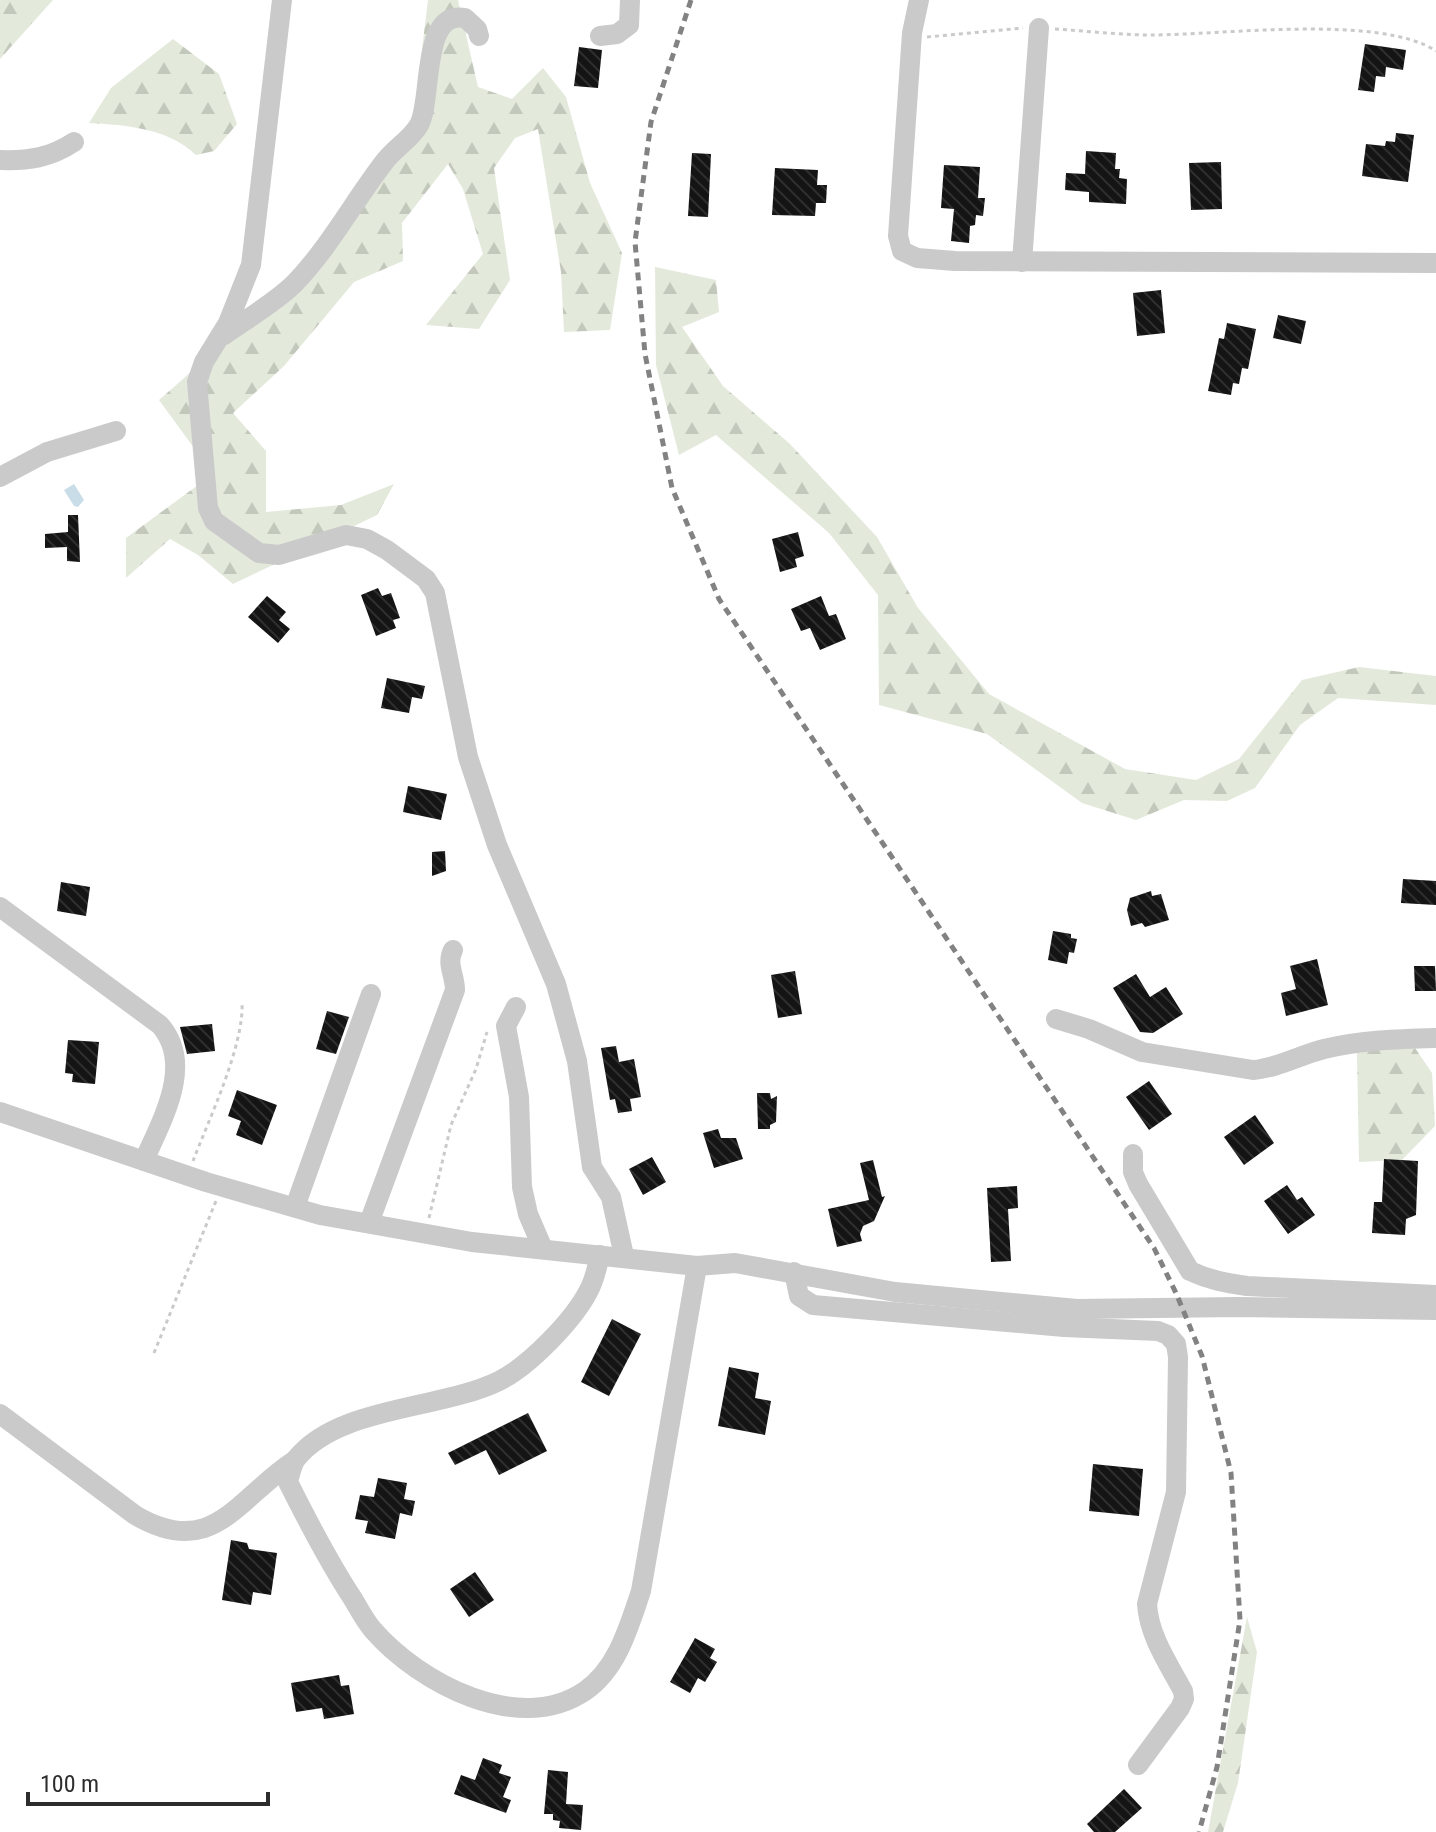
<svg xmlns="http://www.w3.org/2000/svg" width="1436" height="1832" viewBox="0 0 1436 1832" font-family="'Roboto Condensed',sans-serif">
  <style>
    .forest { fill: url(#forest-firs) }
    .water { fill: #c9dde8 }
    .building { fill: url(#building-back-hatch) }
    .lines { fill: none; stroke-linecap: round; stroke-linejoin: round }
    .path { stroke: #cacaca; stroke-width: 3; stroke-dasharray: 4 4; stroke-linecap: butt }
    .minor { stroke: #cacaca; stroke-width: 20 }
    .rail { stroke: #828282; stroke-width: 5; stroke-dasharray: 8 6; stroke-linecap: butt }
  </style>
  <defs>
    <pattern id="forest-firs" width="22" height="20" patternUnits="userSpaceOnUse" patternTransform="scale(2)"><rect width="22" height="20" fill="#e3e9db"/><path d="M5 1l3.5 6h-7zM16 11l3.5 6h-7z" fill="#c3c8bc"/></pattern>
    <pattern id="building-back-hatch" width="6" height="6" patternUnits="userSpaceOnUse" patternTransform="scale(2)"><rect width="6" height="6" fill="#141414"/><path d="M-1 5l2 2M0 0l6 6M5-1l2 2" fill="none" stroke="#2e2e2e"/></pattern>
  </defs>
  <rect width="100%" height="100%" fill="#fff"/>
  <g class="forest">
    <path d="M0,0H53L0,59Z"/>
    <path d="M428,0H458L478,87L512,99L543,68L566,97L590,183L622,253L610,330L564,332L561,272L538,129L515,138L494,168L510,280L479,329L426,325L483,254L463,189L448,164L402,223L403,261L354,282L284,366L233,413L266,451V512L341,505L394,484L377,515L233,584L198,555L170,539L126,578V538L213,474L159,400L232,336L390,170L432,119L419,74Z"/>
    <path d="M173,39L219,74L237,124L214,151L196,155C168,128 126,125 89,123L111,88Z"/>
    <path d="M655,267L716,280L719,312L682,327L723,386L790,444L877,537L918,608L989,694L1125,769L1196,780L1239,759L1302,680L1359,667L1436,676V705L1338,698L1300,725L1255,788L1227,801L1184,800L1136,820L1082,803L987,734L879,705L878,595L829,533L716,435L679,455L656,365Z"/>
    <path d="M1413,1045L1432,1073L1435,1126L1402,1160L1359,1162L1357,1053Z"/>
    <path d="M1247,1617L1257,1652L1238,1783L1223,1832H1208Z"/>
  </g>
  <path class="water" d="M74,484L84,500L78,507L74,506L64,490Z"/>
  <g class="building">
    <path d="M1365,44L1406,50L1403,70L1386,67L1385,77L1376,76L1374,92L1358,90Z"/>
    <path d="M579,47L602,50L598,88L574,86Z"/>
    <path d="M1396,133L1414,135L1408,182L1362,176L1366,144L1385,146L1386,141L1395,142Z"/>
    <path d="M1086,151L1116,153L1115,169H1120L1119,178L1127,179L1126,204L1089,202V192L1065,190L1066,173L1085,174Z"/>
    <path d="M692,153L711,154L708,217L688,216Z"/>
    <path d="M1221,162L1222,209L1191,210L1189,163Z"/>
    <path d="M944,165L980,167L978,198H985L983,216L976,215L975,225L970,226L969,243L951,241L954,209L941,208Z"/>
    <path d="M775,168L818,170L817,185H827L826,203H816L815,216L772,215Z"/>
    <path d="M1161,290L1165,333L1137,336L1133,293Z"/>
    <path d="M1278,315L1306,321L1301,344L1273,338Z"/>
    <path d="M1227,323L1256,329L1248,369L1242,368L1239,384L1233,383L1231,395L1208,391L1219,338L1224,339Z"/>
    <path d="M68,515H78L80,562L67,561V547L45,548V534L68,532Z"/>
    <path d="M798,532L804,556L795,559L797,567L780,572L772,539Z"/>
    <path d="M378,588L382,596L391,593L400,618L393,620L396,628L376,636L361,595Z"/>
    <path d="M267,596L286,612L279,620L290,629L278,643L248,617Z"/>
    <path d="M821,596L829,616L836,614L846,639L820,650L810,628L801,631L791,609Z"/>
    <path d="M387,678L425,686L422,699L412,697L409,713L381,708Z"/>
    <path d="M408,786L447,794L441,820L403,812Z"/>
    <path d="M445,851L446,871L432,876V852Z"/>
    <path d="M1403,879L1436,881V905L1401,903Z"/>
    <path d="M61,882L90,887L86,916L57,911Z"/>
    <path d="M1151,891L1152,896L1161,894L1169,920L1145,927L1142,923L1131,926L1127,910L1130,898Z"/>
    <path d="M1053,931L1071,934V938L1077,939L1074,953L1069,952L1067,964L1048,960Z"/>
    <path d="M1317,959L1328,1005L1286,1016L1281,993L1296,989L1290,966Z"/>
    <path d="M1414,966H1435L1436,991H1415Z"/>
    <path d="M795,971L802,1014L778,1018L771,975Z"/>
    <path d="M1136,974L1150,997L1166,987L1183,1014L1153,1033L1140,1032L1113,988Z"/>
    <path d="M327,1011L349,1017L336,1054L316,1049Z"/>
    <path d="M212,1024L215,1051L187,1054L180,1027Z"/>
    <path d="M68,1040L99,1042L95,1084L72,1082L73,1074L65,1073Z"/>
    <path d="M616,1046L619,1062L634,1059L641,1097L630,1099L632,1111L618,1113L615,1099L610,1100L601,1048Z"/>
    <path d="M1149,1081L1172,1114L1149,1130L1126,1097Z"/>
    <path d="M237,1090L277,1105L262,1145L236,1135L241,1121L228,1116Z"/>
    <path d="M757,1093H770L771,1099L777,1096L776,1122L770,1125V1129H758Z"/>
    <path d="M1255,1115L1274,1143L1244,1165L1224,1137Z"/>
    <path d="M718,1129L721,1138H736L743,1159L714,1168L703,1133Z"/>
    <path d="M652,1157L666,1182L643,1195L629,1169Z"/>
    <path d="M1384,1159L1418,1161L1416,1215L1406,1219L1405,1235L1372,1233L1374,1202H1382Z"/>
    <path d="M873,1160L882,1197L885,1196L874,1221L863,1226L860,1234L862,1241L837,1247L828,1209L869,1200L860,1163Z"/>
    <path d="M1287,1185L1297,1200L1302,1197L1315,1215L1288,1234L1264,1201Z"/>
    <path d="M1017,1186L1018,1208L1008,1209L1011,1261L991,1262L987,1188Z"/>
    <path d="M612,1319L641,1334L609,1396L581,1382Z"/>
    <path d="M729,1367L759,1373L755,1398L771,1401L765,1435L718,1426Z"/>
    <path d="M528,1413L547,1451L499,1475L486,1450L455,1465L448,1453Z"/>
    <path d="M1093,1464L1143,1469L1139,1516L1089,1511Z"/>
    <path d="M378,1478L407,1483L404,1499L415,1501L412,1516L400,1513L395,1539L365,1533L368,1521L355,1519L360,1495L374,1497Z"/>
    <path d="M231,1540L247,1543L249,1549L277,1553L271,1595L253,1592L251,1605L222,1600Z"/>
    <path d="M475,1572L494,1600L469,1617L450,1589Z"/>
    <path d="M695,1638L715,1649L710,1658L717,1662L705,1682L698,1678L690,1693L670,1682Z"/>
    <path d="M339,1675L341,1686L349,1685L354,1714L324,1719L322,1708L296,1712L291,1683Z"/>
    <path d="M483,1758L502,1765L499,1773L511,1777L503,1797L511,1800L506,1813L454,1794L461,1775L475,1780Z"/>
    <path d="M548,1770L568,1772L566,1804L583,1805L581,1830L559,1828L560,1821L553,1820V1814H544Z"/>
    <path d="M1124,1789L1142,1808L1115,1832H1094L1087,1824Z"/>
  </g>
  <g class="lines">
    <g class="path">
      <path d="M1055,29C1087,31 1120,35 1152,35C1221,35 1380,14 1436,51"/>
      <path d="M927,37L1023,28"/>
      <path d="M193,1161C209,1119 244,1046 242,1003"/>
      <path d="M429,1218L451,1125L476,1069L487,1032"/>
      <path d="M154,1353L216,1201"/>
    </g>
    <g class="minor">
      <path d="M282,0L251,265L228,323L204,362L197,382L208,508L214,521L259,553L279,555L346,535L367,539L387,550L426,579L435,593L468,757L497,845L556,984L577,1061L592,1167L611,1197L624,1256"/>
      <path d="M919,0L912,33L898,236L902,251L917,258L955,261L1436,263"/>
      <path d="M600,36L617,34L629,25L630,0"/>
      <path d="M0,160C28,161 50,158 74,142"/>
      <path d="M1022,262L1039,28"/>
      <path d="M224,335C248,318 273,304 294,284C329,248 354,201 385,161C395,148 411,139 419,125C433,100 420,10 465,18L477,29L479,36"/>
      <path d="M0,477L47,452L116,431"/>
      <path d="M0,907L160,1025C195,1065 161,1121 144,1161"/>
      <path d="M516,1007L506,1026L519,1097L522,1187L528,1214L543,1249"/>
      <path d="M1056,1019L1089,1029L1142,1052L1253,1070C1278,1068 1300,1055 1324,1049C1361,1040 1399,1039 1436,1038"/>
      <path d="M0,1112L206,1182L320,1215L472,1242L697,1266L735,1263L895,1292L1077,1309L1238,1307L1436,1310"/>
      <path d="M1133,1154V1172L1138,1184L1190,1271C1209,1280 1226,1283 1247,1286L1436,1295"/>
      <path d="M295,1207L371,994"/>
      <path d="M369,1223L455,990C455,975 446,964 453,950"/>
      <path d="M600,1255C597,1267 595,1279 589,1290C574,1320 529,1366 499,1381C440,1410 338,1406 296,1459C292,1465 290,1474 288,1482C308,1522 328,1561 353,1599C359,1609 365,1621 373,1630C419,1683 519,1736 585,1691C618,1668 629,1626 641,1591L697,1266"/>
      <path d="M794,1272L799,1296L813,1305L1064,1327L1158,1331L1168,1335L1176,1344L1178,1357L1176,1492L1147,1604C1149,1636 1168,1663 1183,1691L1184,1699L1180,1708L1138,1765"/>
      <path d="M0,1414L135,1515C213,1561 237,1498 294,1461"/>
    </g>
    <path class="rail" d="M691,0L651,122L635,242L645,354L672,488L719,599L1154,1248L1176,1293L1202,1356L1231,1473L1240,1620L1217,1767L1199,1832"/>
  </g>
  <path d="M28 1792v12h240v-12" fill="none" stroke="#2d2d2d" stroke-width="4"/>
  <text x="40" y="1792" font-size="24" fill="#2d2d2d" stroke="#ffffff" stroke-width="6" paint-order="stroke">100 m</text>
</svg>
